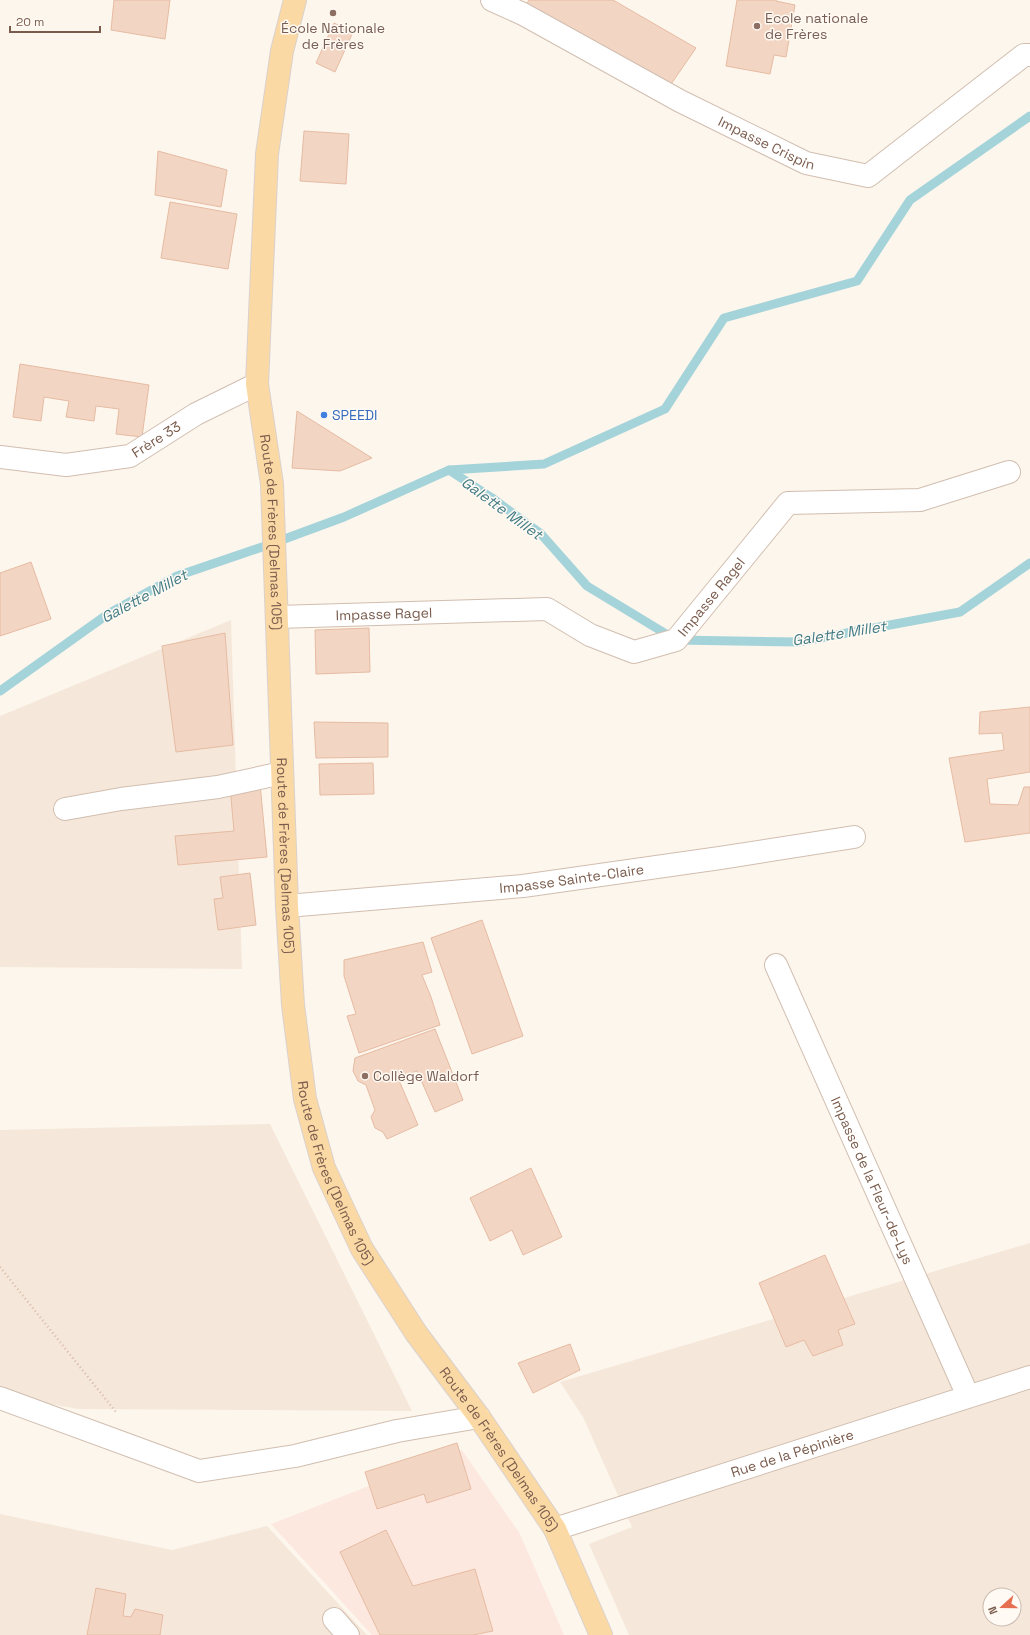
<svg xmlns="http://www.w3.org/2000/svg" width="1030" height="1635" viewBox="0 0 1030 1635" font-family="'Space Grotesk',sans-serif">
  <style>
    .residential { fill: #f5e8da; fill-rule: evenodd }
    .commercial { fill: #fde8e0 }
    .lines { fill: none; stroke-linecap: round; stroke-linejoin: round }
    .stream { stroke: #a5d3da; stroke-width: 9 }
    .building { fill: #f3d5c3; stroke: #e6bba3 }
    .minor-casing { stroke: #d1beb0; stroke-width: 24 }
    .major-casing { stroke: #dad1cd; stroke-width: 24 }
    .path { stroke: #d9b8a5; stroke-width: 2.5; stroke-dasharray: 1 3; stroke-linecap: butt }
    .minor { stroke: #fff; stroke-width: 22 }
    .major { stroke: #fbd9a5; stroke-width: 22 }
    .education-dot { fill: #8d6e63; stroke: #fffaf3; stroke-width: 1.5 }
    .shop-dot { fill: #3f7fe0; stroke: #fffaf3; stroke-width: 1.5 }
    .labels { text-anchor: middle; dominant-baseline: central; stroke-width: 3; stroke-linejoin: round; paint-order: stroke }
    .education-label { font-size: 14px; fill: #785e54; stroke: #fffaf3; text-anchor: start }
    .street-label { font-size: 14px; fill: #7a5c4d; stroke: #fffaf3 }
    .shop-label { font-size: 14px; fill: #366cbe; stroke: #fffaf3; text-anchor: start }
    .water-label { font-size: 15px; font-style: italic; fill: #437c86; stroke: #fffaf3 }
  </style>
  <rect width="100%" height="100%" fill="#fdf6ec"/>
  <g class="residential">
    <path d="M231,620L242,969L0,967V716Z"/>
    <path d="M270,1124L412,1411L78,1409L0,1395V1130Z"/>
    <path d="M1030,1243V1635H629L589,1544L632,1527L583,1417L560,1382ZM990,1595H1014V1619H990Z"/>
    <path d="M0,1514L172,1550L267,1526L367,1635H0Z"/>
  </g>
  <path class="commercial" d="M462,1450L520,1534L564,1635H372L271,1524Z"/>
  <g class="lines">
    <g class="stream">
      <path d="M449,470L544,464L665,409L724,318L857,281L910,200L1030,116"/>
      <path d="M0,691L108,614L177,576L271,544L344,517L449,470L492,498L541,534L587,586L676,640L798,642L960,612L1030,563"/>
    </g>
  </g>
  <g class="building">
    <path d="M114,0H170L165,39L111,30Z"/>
    <path d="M529,0H613L696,48L669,87L525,7Z"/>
    <path d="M737,0H776V1L795,5L786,57L774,55L770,74L726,66Z"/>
    <path d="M334,23L353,32L335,72L316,63Z"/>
    <path d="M304,131L349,134L346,184L300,181Z"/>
    <path d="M158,151L227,170L221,207L155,195Z"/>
    <path d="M170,202L237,214L228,269L161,258Z"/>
    <path d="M20,364L149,385L142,437L116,434L119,409L96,406L94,421L66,417L69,401L44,397L41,421L13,417Z"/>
    <path d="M297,411L372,458L340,471L292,468Z"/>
    <path d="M31,562L51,619L0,636V573Z"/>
    <path d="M369,628L370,672L316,674L315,630Z"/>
    <path d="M225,633L233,745L176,752L162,646Z"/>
    <path d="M1030,707V772L987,779L990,804L1018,805L1024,787H1030V833L965,842L949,758L1004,750L1002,733L979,734L980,712Z"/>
    <path d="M314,722L388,723V757L316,758Z"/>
    <path d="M373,763L374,794L320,795L319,764Z"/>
    <path d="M260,784L267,857L178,865L175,836L234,831L230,787Z"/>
    <path d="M250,873L256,925L218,930L214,899L223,898L220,877Z"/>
    <path d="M482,920L523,1036L472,1054L431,938Z"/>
    <path d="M423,942L432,972L422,975L431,997L440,1025L359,1053L347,1016L356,1014L344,976V960Z"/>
    <path d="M435,1029L463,1100L435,1112L417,1071L398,1078L418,1125L387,1139L383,1132L375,1128L371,1117L375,1110L366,1085L358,1081L353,1071L355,1058Z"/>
    <path d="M531,1168L562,1237L523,1255L512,1230L490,1241L470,1198Z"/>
    <path d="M825,1255L855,1324L838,1330L843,1345L813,1356L804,1340L786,1347L759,1283Z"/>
    <path d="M570,1344L580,1370L533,1393L518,1363Z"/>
    <path d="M457,1443L471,1489L427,1503L424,1494L377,1509L365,1472Z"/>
    <path d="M386,1530L413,1586L475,1569L493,1631L473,1635H380L340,1552Z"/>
    <path d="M96,1588L126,1594L123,1616L131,1617L135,1609L163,1615L160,1635H87Z"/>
  </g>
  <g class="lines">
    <g class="minor-casing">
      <g id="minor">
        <path id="s1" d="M492,0L523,14L680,101L806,163L868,176L1024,55H1030"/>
        <path id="s2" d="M0,457L66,465L130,456L196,414L257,384"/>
        <path id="s3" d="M277,617L547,609L590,635L634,652L676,640L788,503L920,500L1009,472"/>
        <path d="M65,809L121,799L218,787L282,773"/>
        <path id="s4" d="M287,906L523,886L720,858L854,837"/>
        <path id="s5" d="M776,965L968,1396"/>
        <path d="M0,1398L199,1471L295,1456L397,1431L479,1417"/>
        <path id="s6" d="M555,1529L1030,1377"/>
        <path d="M334,1619L348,1635"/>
      </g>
    </g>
    <g class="major-casing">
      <g id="major">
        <path id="s7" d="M295,0L282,51L267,154L257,384L272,484L287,906L293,1005L305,1099L324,1168L362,1249L416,1333L479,1417L555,1529L601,1635"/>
      </g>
    </g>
    <path class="path" d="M0,1267L116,1412"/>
    <use href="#minor" class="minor"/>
    <use href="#major" class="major"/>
  </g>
  <g class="education-dot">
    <circle cx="333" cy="13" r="4"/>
    <circle cx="757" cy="26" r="4"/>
    <circle cx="365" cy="1076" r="4"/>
  </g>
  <circle class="shop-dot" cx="324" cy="415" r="4"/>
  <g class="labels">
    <g class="education-label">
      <text x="765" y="18">Ecole nationale<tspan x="765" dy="16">de Frères</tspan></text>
      <text x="333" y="28" text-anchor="middle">École Nationale<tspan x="333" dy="16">de Frères</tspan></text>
      <text x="373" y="1076">Collège Waldorf</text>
    </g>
    <g class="street-label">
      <text stroke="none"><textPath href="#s1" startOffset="310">Impasse Crispin</textPath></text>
      <text stroke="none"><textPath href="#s2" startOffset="162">Frère 33</textPath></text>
      <text stroke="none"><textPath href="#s7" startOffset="536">Route de Frères (Delmas 105)</textPath></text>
      <text stroke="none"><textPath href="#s3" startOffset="467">Impasse Ragel</textPath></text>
      <text stroke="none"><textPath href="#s3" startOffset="107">Impasse Ragel</textPath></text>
      <text stroke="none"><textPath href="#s7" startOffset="860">Route de Frères (Delmas 105)</textPath></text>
      <text stroke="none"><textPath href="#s4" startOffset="286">Impasse Sainte-Claire</textPath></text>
      <text stroke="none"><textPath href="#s7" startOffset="1184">Route de Frères (Delmas 105)</textPath></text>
      <text stroke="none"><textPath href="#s5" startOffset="236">Impasse de la Fleur-de-Lys</textPath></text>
      <text stroke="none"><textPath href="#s7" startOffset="1508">Route de Frères (Delmas 105)</textPath></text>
      <text stroke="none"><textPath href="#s6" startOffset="249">Rue de la Pépinière</textPath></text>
    </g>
    <g class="shop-label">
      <text x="332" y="415">SPEEDI</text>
    </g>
    <g class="water-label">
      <text transform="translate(502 508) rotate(36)">Galette Millet</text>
      <text transform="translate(144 596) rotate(-28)">Galette Millet</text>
      <text transform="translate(839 633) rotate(-9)">Galette Millet</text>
    </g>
  </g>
  <g transform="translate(1002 1607) rotate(249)"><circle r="19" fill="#fffaf3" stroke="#cabbb1"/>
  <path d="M0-3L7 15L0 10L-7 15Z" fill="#e76f51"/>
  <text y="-6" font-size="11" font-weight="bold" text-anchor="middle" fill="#7a5c4d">N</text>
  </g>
  <path d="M10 26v6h90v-6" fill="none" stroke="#7a5c4d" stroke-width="2"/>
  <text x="16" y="26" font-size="12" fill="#7a5c4d" stroke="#fffaf3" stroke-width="3" paint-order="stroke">20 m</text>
</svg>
